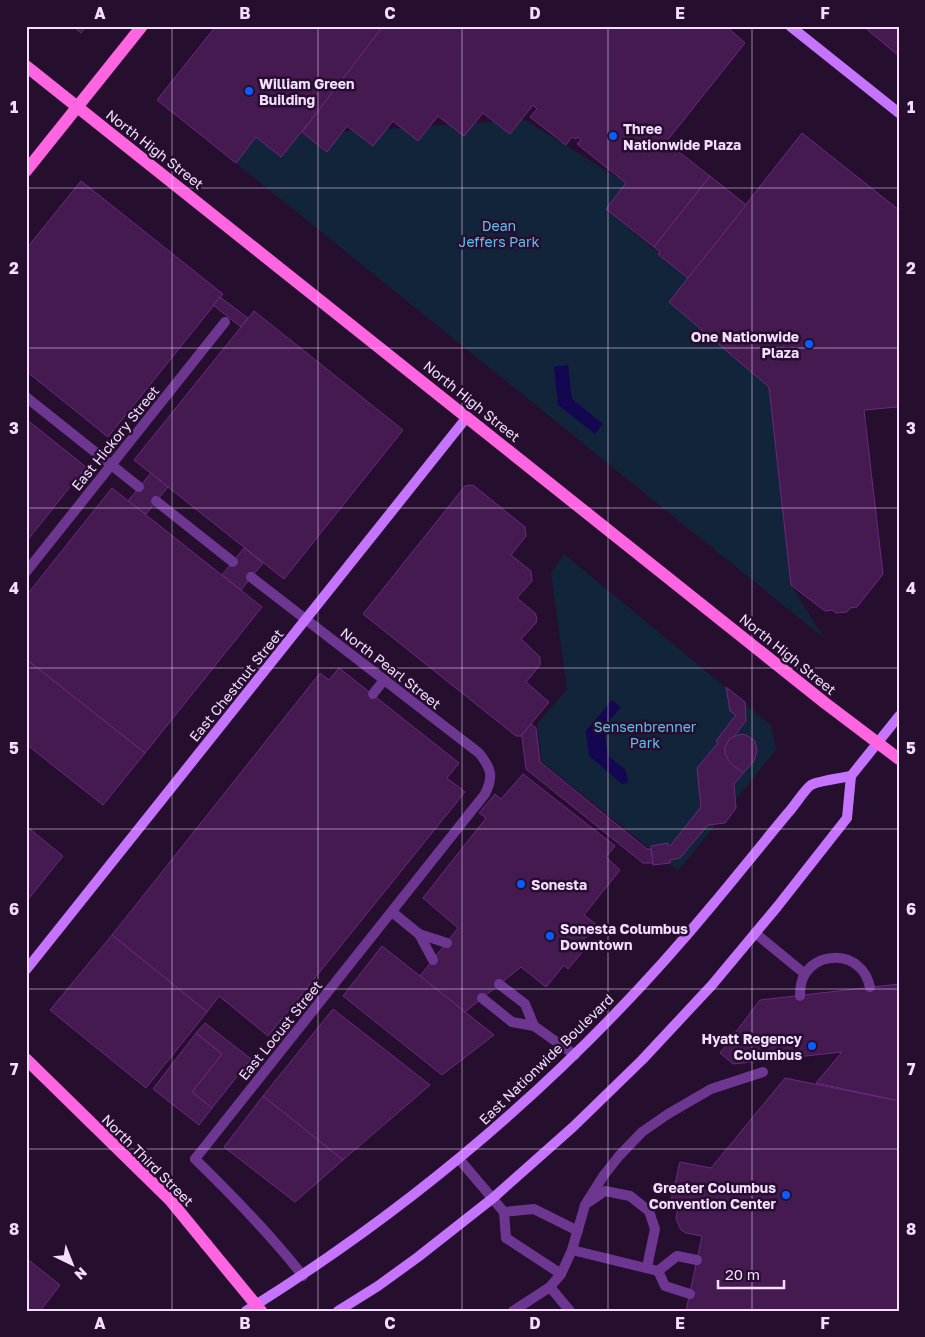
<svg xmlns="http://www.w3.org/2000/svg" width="925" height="1337" viewBox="0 0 925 1337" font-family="'Golos Text',sans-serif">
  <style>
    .green { fill: #122439 }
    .water { fill: #150651 }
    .building { fill: #441a51; stroke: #6b2a7f }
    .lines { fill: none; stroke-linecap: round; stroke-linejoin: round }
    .lane { stroke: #6d3791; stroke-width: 10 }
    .secondary { stroke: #c674ff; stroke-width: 10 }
    .primary { stroke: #ff64e1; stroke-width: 12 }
    .primary-bridge { stroke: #ff64e1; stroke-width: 12 }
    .grid { fill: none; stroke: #f4ddff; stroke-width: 1; stroke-opacity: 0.55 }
    .poi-dot { fill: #095cff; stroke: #260f2e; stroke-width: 2 }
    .labels { text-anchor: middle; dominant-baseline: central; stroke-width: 5; stroke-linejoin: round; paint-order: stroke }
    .poi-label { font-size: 14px; font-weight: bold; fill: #f4ddff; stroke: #260f2e; text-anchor: start }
    .street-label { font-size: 14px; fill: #f4ddff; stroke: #260f2e }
    .park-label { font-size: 14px; fill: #5dbeeb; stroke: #260f2e }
    .neatline { fill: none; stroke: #f4ddff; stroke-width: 2 }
    .grid-label { font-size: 16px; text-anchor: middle; font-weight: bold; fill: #f4ddff }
  </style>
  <rect width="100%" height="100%" fill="#260f2e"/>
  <g class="green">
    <path d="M525,120L626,183L606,209L688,278L769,387L791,585L824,638L236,163L256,137Z"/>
    <path d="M564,554L771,725L776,750L678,871L542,762L537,724L567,689L551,573Z"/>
  </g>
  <g class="water">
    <path d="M568,365L572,399L603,424L595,434L558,405L554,367Z"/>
    <path d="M612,700L621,707L604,727L608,756L626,770L628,783L622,784L589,756L586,731Z"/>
  </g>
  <g class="building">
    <path d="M73,26H86L81,33Z"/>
    <path d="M216,26H383L342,82L281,157L256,137L236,163L157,100Z"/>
    <path d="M383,26H726L745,43L666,142L710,176L654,247L606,209L626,183L577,144L581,140L578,137L576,139L572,137L566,145L530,117L537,109L533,105L510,134L483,113L464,136L438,116L418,141L393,121L373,146L347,126L327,152L302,132Z"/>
    <path d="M863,26H899V56L864,27Z"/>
    <path d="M802,133L899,210V409L897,407L864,410L883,574L857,607L850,608L847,612L836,613L832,610L825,611L791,585L769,387L669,302Z"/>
    <path d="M710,176L746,205L688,278L658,254L660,252L654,247Z"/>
    <path d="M81,181L223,294L108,437L26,371V249Z"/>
    <path d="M220,297L248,318L241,327L213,305Z"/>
    <path d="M254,311L403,430L284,579L134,460Z"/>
    <path d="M26,419L86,467L26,542Z"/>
    <path d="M151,473L168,487L146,514L128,501Z"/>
    <path d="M473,485L525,527L526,536L511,555L531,571L532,581L517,598L535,613L537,618L536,623L521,639L540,657V665L526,682L549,702L521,736H516L363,614L465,486Z"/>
    <path d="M112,488L262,607L145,753L26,659V596Z"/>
    <path d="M244,548L263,563L241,590L222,575Z"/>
    <path d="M26,659L145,753L103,805L26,744Z"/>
    <path d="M339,668L459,763L447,778L465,792L268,1036L219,996L207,1012L112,935L320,673L329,680Z"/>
    <path d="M726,687L745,702L746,721L731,740L746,752L740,759L749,766L734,784L736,808L725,823L708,825L680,858L670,860V863L653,865L651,846L668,843V846H670L701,807L697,768L718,743L716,741L736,715L730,711Z"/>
    <path d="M531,724L536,728L540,762L647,849H651L653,863H643L526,769L522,737L521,736Z"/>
    <path d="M741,734L746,735L755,741L757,751L754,761L743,773L730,763L725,753V747L730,738Z"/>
    <path d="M523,774L615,846L606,857L620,870L584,915L597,925L580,944L585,949L568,969L564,965L546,987L521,967L465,1012L420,976L458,928L423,898L486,818L479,813L495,794L501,799Z"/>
    <path d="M26,826L63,856L26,902Z"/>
    <path d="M112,935L207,1012L146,1088L50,1010Z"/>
    <path d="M382,946L420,976L494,1035L442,1075L343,996Z"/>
    <path d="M899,984V1101L816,1083L842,1052L733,1064L720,1053L760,1000Z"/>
    <path d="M333,1009L430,1085L343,1160L263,1096Z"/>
    <path d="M205,1023L251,1059L212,1108L192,1092L222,1054L196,1033Z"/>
    <path d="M196,1033L222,1054L192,1092L212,1108L199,1125L153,1089Z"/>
    <path d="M785,1078L899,1101V1311H686L702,1236L686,1233L681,1230L676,1219L678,1207L670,1205L680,1162L711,1168Z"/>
    <path d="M263,1096L343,1160L295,1202L224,1147Z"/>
    <path d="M26,1258L60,1285L40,1311H26Z"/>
  </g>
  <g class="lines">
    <g class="lane">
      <path d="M26,397L139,487"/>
      <path d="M156,501L233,562"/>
      <path d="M26,572L225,322"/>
      <path d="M251,577L479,753C491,768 494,776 485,794L195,1159C233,1196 270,1234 303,1276"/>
      <path d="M373,694L384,680"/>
      <path d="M392,912L419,934L447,943"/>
      <path d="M755,933L805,974"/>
      <path d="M419,934L433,960"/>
      <path d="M499,984L525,1004L534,1026"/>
      <path d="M800,996C800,989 801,980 805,974C816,956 844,952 859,967C865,972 868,979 870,987"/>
      <path d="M482,998L512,1022L534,1026L575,1055"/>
      <path d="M459,1159L504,1212L506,1238L561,1274"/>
      <path d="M589,1202L605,1191L630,1196L649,1211L655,1229L647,1267"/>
      <path d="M504,1212L534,1209L578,1231"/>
      <path d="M572,1250L658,1271L665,1286L690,1294"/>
      <path d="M658,1271L677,1256L697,1260"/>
      <path d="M550,1287L570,1311"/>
      <path d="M513,1311L550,1287L561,1274L572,1250L585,1205L604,1175L619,1156L642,1132L668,1114L711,1089L763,1072"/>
    </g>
    <g class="secondary">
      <path d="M790,26L899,113"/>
      <path d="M26,970L467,417"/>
      <path d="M246,1311C423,1201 582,1063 714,903C739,873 763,843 787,814C794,807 804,790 811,785C817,781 842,778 851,776"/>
      <path d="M338,1311L378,1286L418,1257L493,1198L573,1127L642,1060L712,985L777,907L847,818L851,776L899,716"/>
    </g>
    <g class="primary">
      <path d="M26,66L825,703L899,759"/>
      <path d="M26,171L142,26"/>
      <path d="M26,1059L170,1200L206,1244"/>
    </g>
    <path class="primary-bridge" d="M206,1244L261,1311"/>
  </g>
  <path class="grid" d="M172,26V1311M318,26V1311M462,26V1311M608,26V1311M752,26V1311M26,188H899M26,348H899M26,508H899M26,668H899M26,829H899M26,989H899M26,1149H899"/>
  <g class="poi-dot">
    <circle cx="249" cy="91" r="5"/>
    <circle cx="613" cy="136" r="5"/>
    <circle cx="809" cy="344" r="5"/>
    <circle cx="521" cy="884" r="5"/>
    <circle cx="550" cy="936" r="5"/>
    <circle cx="812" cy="1046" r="5"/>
    <circle cx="786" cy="1195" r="5"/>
  </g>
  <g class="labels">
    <g class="poi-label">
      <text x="259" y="83">William Green<tspan x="259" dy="16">Building</tspan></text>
      <text x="623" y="128">Three<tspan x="623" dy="16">Nationwide Plaza</tspan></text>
      <text x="799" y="336" text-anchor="end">One Nationwide<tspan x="799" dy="16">Plaza</tspan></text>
      <text x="531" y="884">Sonesta</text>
      <text x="560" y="928">Sonesta Columbus<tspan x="560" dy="16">Downtown</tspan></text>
      <text x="802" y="1038" text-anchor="end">Hyatt Regency<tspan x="802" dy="16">Columbus</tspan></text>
      <text x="776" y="1187" text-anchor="end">Greater Columbus<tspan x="776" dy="16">Convention Center</tspan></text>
    </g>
    <g class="street-label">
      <text transform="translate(155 149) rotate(38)">North High Street</text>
      <text transform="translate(472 401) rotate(39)">North High Street</text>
      <text transform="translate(115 438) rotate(-51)">East Hickory Street</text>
      <text transform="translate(788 654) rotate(39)">North High Street</text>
      <text transform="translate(391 668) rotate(38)">North Pearl Street</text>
      <text transform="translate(236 685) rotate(-51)">East Chestnut Street</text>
      <text transform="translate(280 1030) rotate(-51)">East Locust Street</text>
      <text transform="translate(546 1059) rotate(-44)">East Nationwide Boulevard</text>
      <text transform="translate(148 1160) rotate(45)">North Third Street</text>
    </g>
    <g class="park-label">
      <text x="499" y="225">Dean<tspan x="499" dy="16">Jeffers Park</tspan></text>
      <text x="645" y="726">Sensenbrenner<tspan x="645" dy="16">Park</tspan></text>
    </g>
  </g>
  <rect width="925" height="1337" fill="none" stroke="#260f2e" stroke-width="55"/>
  <g transform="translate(72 1264) rotate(137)" stroke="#260f2e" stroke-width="4" paint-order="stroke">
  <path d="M0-4L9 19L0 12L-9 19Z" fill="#f4ddff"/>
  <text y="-8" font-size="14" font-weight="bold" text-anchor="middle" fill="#f4ddff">N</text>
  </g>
  <path d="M718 1280v8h66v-8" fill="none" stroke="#f4ddff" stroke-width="2.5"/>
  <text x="725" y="1280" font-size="15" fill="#f4ddff" stroke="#260f2e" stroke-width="4" paint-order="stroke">20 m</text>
  <rect x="28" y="28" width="870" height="1282" class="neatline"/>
  <g class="grid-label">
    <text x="100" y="19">A</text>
    <text x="245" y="19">B</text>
    <text x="390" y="19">C</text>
    <text x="535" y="19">D</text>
    <text x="680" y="19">E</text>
    <text x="825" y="19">F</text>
    <text x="14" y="113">1</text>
    <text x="911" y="113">1</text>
    <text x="14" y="274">2</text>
    <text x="911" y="274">2</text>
    <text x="14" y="434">3</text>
    <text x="911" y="434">3</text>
    <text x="14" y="594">4</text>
    <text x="911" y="594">4</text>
    <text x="14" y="754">5</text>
    <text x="911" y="754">5</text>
    <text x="14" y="915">6</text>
    <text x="911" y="915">6</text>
    <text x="14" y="1075">7</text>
    <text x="911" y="1075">7</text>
    <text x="14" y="1235">8</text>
    <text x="911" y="1235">8</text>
    <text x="100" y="1329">A</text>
    <text x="245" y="1329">B</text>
    <text x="390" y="1329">C</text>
    <text x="535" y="1329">D</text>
    <text x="680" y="1329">E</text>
    <text x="825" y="1329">F</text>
  </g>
</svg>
